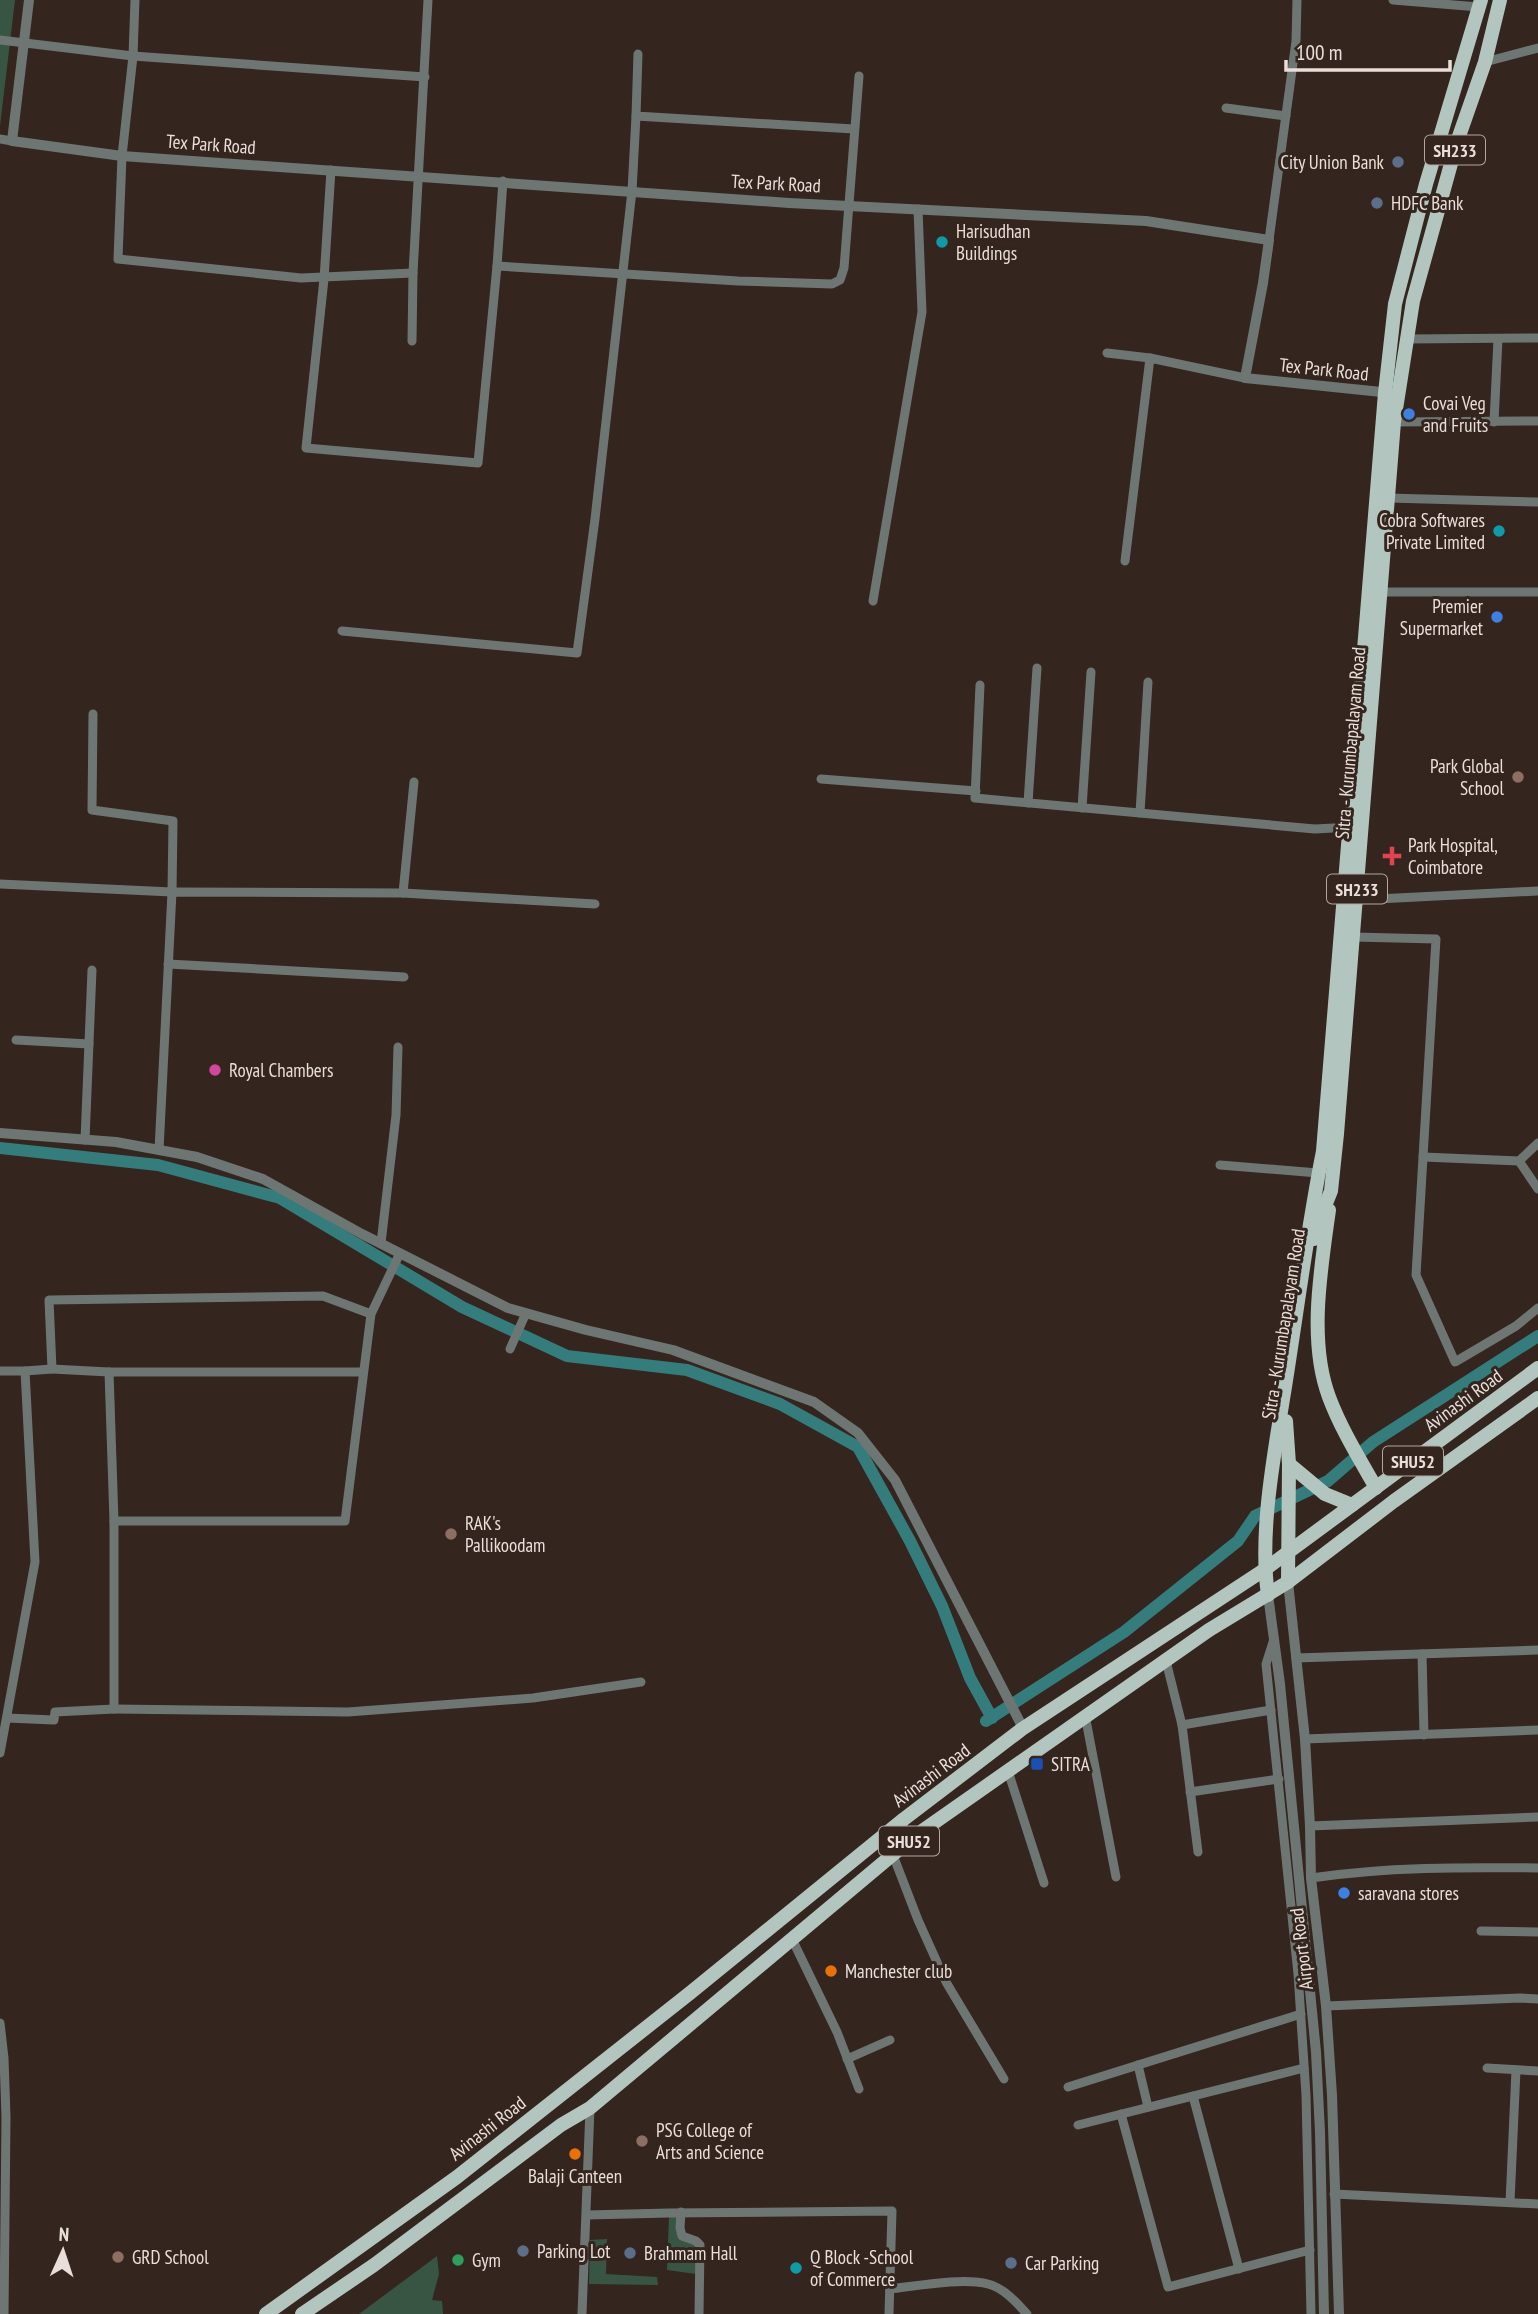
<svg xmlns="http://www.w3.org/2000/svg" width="1538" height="2314" viewBox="0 0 1538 2314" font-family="'PT Sans Narrow',sans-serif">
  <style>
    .green { fill: #385543 }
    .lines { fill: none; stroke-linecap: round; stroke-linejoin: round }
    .canal { stroke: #357c7c; stroke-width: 12 }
    .minor { stroke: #6d7673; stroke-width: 9 }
    .tertiary { stroke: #6d7673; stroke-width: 10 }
    .primary { stroke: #b2c5be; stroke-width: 14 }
    .service-dot { fill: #5c6f8a; stroke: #34251e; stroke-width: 2.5 }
    .culture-dot { fill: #0f9aa8; stroke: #34251e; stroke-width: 2.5 }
    .shop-dot { fill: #3f7fe0; stroke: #34251e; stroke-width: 2.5 }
    .education-dot { fill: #8d6e63; stroke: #34251e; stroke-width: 2.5 }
    .health-dot { fill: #e0444e; stroke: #34251e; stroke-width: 2.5 }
    .hotel-dot { fill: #d1479c; stroke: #34251e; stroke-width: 2.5 }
    .transit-dot { fill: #1a4fb4; stroke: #34251e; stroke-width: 2.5 }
    .food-dot { fill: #e8710a; stroke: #34251e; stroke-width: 2.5 }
    .leisure-dot { fill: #2e9e5b; stroke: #34251e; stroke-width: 2.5 }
    .labels { text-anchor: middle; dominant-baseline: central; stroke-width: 6; stroke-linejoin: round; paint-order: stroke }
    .shield { fill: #34251e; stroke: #b3a6a1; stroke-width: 2 }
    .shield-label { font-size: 18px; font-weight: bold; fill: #e9ded9 }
    .street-label { font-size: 19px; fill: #e9ded9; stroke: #34251e }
    .poi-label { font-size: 19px; fill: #e9ded9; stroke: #34251e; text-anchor: start }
  </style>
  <rect width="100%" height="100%" fill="#34251e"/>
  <g class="green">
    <path d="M0,0H15L0,126Z"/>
    <path d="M669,2216L677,2217L678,2238L694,2243L698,2250L696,2274L667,2270Z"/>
    <path d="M607,2239L606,2274L657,2277L658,2285L589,2284L590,2240Z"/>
    <path d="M437,2256L439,2274L432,2300L442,2301L443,2314H359Z"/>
  </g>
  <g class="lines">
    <g class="canal">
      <path d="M0,1148L158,1165L280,1198L462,1307L567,1356L687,1370L780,1404L858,1447L910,1541L942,1606L970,1678L992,1718"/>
      <path d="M986,1721L1124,1632L1238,1541L1255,1516L1328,1481L1373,1442L1538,1336"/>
    </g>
    <g class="minor">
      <path d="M135,0L133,56L122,156L118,259L301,278L413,273"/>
      <path d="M1393,0L1479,7"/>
      <path d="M0,40L133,56L425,77"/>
      <path d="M638,54L636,116L854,129"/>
      <path d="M1485,62L1538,48"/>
      <path d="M1226,108L1286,116"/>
      <path d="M0,139L12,141"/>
      <path d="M331,170L324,279L306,448L478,463L497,266L503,181"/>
      <path d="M1269,240L1296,41L1297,0"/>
      <path d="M497,266L738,281L832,284L840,280L844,268L859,76"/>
      <path d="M1408,339L1538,338"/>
      <path d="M412,341L413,273L428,0"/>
      <path d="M1107,353L1150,358"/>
      <path d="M1394,422L1538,421"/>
      <path d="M1494,422L1498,339"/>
      <path d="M1388,498L1538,502"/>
      <path d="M1125,561L1150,358L1245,378"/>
      <path d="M1381,592H1538"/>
      <path d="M873,601L922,312L918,209"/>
      <path d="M342,631L577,653L595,519L632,191L636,116"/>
      <path d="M980,685L975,798L1315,829L1352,827"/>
      <path d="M821,779L976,791"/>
      <path d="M1028,803L1037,668"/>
      <path d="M1082,808L1091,672"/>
      <path d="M1140,813L1148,682"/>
      <path d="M0,884L172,892L173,821L92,810L93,714"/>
      <path d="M403,893L595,904"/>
      <path d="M1357,900L1538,891"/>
      <path d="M1354,937L1436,939L1416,1275L1455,1362L1516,1326L1538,1308"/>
      <path d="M168,964L404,977"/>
      <path d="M16,1040L89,1044"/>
      <path d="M85,1140L92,970"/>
      <path d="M159,1150L172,892L403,893L414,782"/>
      <path d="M1423,1157L1519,1161L1538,1143"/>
      <path d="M1519,1161L1538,1189"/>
      <path d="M1220,1165L1318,1173"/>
      <path d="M381,1243L396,1115L398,1047"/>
      <path d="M510,1349L526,1313"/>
      <path d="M0,1371H25"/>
      <path d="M109,1372L52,1369L49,1300L323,1296L371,1314"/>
      <path d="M363,1372H109L114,1521H345L371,1314L400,1253"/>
      <path d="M1273,1642L1266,1664L1298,1974L1306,2095L1311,2314"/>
      <path d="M1422,1654L1424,1735"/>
      <path d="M1296,1658L1538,1650"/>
      <path d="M1166,1661L1182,1725L1198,1852"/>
      <path d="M114,1709L348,1712L533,1698L641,1682"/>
      <path d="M1085,1715L1116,1877"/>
      <path d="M7,1718L54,1720L55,1712L114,1709V1521"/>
      <path d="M1182,1725L1271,1710"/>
      <path d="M1305,1739L1538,1730"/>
      <path d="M0,1753L35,1562L25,1371L52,1369"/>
      <path d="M1008,1771L1044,1883"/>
      <path d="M1190,1792L1279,1779"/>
      <path d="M1310,1826L1538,1817"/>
      <path d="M893,1855L918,1920L946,1982L1004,2079"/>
      <path d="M1311,1878C1386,1867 1463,1867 1538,1868"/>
      <path d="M1481,1931L1538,1932"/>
      <path d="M792,1939L837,2032L859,2089"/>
      <path d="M1326,2006L1520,1998L1538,1999"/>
      <path d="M0,2023L4,2058L6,2117L4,2314"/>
      <path d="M847,2059L890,2040"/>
      <path d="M1138,2065L1148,2107"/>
      <path d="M1487,2068L1538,2071"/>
      <path d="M1068,2087L1301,2014"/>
      <path d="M1193,2096L1239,2269"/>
      <path d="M1121,2114L1168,2287L1310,2250"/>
      <path d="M1078,2125L1304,2068"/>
      <path d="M1334,2194L1538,2204"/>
      <path d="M1510,2202L1516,2070"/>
      <path d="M681,2212L680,2228L682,2236L696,2241L700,2245L699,2314"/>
      <path d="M587,2215L669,2213L892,2211L889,2314"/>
      <path d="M890,2289C916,2286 964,2277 988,2284C1004,2288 1017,2303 1027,2314"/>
      <path d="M582,2314L590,2108"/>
    </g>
    <g class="tertiary">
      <path d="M29,0L12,141L122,156L789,203L1146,221L1269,240L1263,283L1245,378L1391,393"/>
      <path d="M0,1133L116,1142L197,1157L263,1179L362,1234L508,1308L586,1330L673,1350L814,1402L858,1433L895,1480L1023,1728"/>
      <path d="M1288,1582L1305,1739L1310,1826L1311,1878L1326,2006L1332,2095L1339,2314"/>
      <path d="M1268,1595L1280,1684L1316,2052L1320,2132L1324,2314"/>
    </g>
    <g class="primary">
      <path d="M1329,1210C1321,1268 1308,1341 1329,1397C1341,1429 1359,1458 1376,1488"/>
      <path d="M1314,1239L1317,1226L1331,1191L1337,1134L1394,422L1413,301L1457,142L1485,62L1500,0"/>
      <path d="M1286,1421L1289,1464L1288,1582"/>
      <path d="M1289,1464L1325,1494L1352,1505"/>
      <path d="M1268,1595C1259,1534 1274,1455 1284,1393C1297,1312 1307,1231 1323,1151L1385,393L1395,304L1426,184L1481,0"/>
      <path d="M266,2314L457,2177L690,1993L904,1819L1022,1729L1264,1570L1538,1368"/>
      <path d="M302,2314L374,2265L561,2125L590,2108L915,1836L1209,1630L1288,1582L1394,1501L1538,1398"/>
    </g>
  </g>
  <g class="service-dot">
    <circle cx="1398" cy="162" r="7"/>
    <circle cx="1377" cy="203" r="7"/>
    <circle cx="523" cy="2251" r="7"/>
    <circle cx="630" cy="2253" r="7"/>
    <circle cx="1011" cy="2263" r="7"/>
  </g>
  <g class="culture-dot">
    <circle cx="942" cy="242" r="7"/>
    <circle cx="1499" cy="531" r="7"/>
    <circle cx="796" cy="2268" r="7"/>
  </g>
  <g class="shop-dot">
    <circle cx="1409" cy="414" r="7"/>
    <circle cx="1497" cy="617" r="7"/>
    <circle cx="1344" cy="1893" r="7"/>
  </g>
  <g class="education-dot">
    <circle cx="1518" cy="777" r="7"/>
    <circle cx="451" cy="1534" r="7"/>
    <circle cx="642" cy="2141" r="7"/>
    <circle cx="118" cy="2257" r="7"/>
  </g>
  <path class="health-dot" d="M1388.5 845.5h7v7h7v7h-7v7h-7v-7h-7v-7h7z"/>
  <circle class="hotel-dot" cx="215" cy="1070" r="7"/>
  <rect class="transit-dot" x="1030" y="1757" width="14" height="14" rx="3.5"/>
  <g class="food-dot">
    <circle cx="831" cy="1971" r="7"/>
    <circle cx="575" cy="2154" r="7"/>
  </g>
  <circle class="leisure-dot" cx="458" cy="2260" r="7"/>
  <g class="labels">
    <g class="shield">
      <rect x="1425" y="135.5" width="60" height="29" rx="5"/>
      <rect x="1327" y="874.5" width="60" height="29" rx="5"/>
      <rect x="1383" y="1446.5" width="60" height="29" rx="5"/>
      <rect x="879" y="1826.5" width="60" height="29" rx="5"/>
    </g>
    <g class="shield-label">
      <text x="1455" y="150">SH233</text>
      <text x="1357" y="889">SH233</text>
      <text x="1413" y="1461">SHU52</text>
      <text x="909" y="1841">SHU52</text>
    </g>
    <g class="street-label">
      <text transform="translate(211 144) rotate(4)">Tex Park Road</text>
      <text transform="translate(776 183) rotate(3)">Tex Park Road</text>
      <text transform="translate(1324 369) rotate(6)">Tex Park Road</text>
      <text transform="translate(1350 743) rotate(-85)">Sitra - Kurumbapalayam Road</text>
      <text transform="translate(1283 1324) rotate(-81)">Sitra - Kurumbapalayam Road</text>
      <text transform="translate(1463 1400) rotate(-36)">Avinashi Road</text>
      <text transform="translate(931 1775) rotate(-37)">Avinashi Road</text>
      <text transform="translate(1301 1949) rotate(-97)">Airport Road</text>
      <text transform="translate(487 2128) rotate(-38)">Avinashi Road</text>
    </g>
    <g class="poi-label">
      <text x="1384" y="162" text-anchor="end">City Union Bank</text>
      <text x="1391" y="203">HDFC Bank</text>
      <text x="956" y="231">Harisudhan<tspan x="956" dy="22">Buildings</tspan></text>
      <text x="1423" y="403">Covai Veg<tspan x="1423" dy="22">and Fruits</tspan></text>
      <text x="1485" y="520" text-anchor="end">Cobra Softwares<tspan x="1485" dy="22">Private Limited</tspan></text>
      <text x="1483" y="606" text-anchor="end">Premier<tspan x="1483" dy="22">Supermarket</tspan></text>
      <text x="1504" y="766" text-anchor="end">Park Global<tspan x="1504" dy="22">School</tspan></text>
      <text x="1408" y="845">Park Hospital,<tspan x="1408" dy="22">Coimbatore</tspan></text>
      <text x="229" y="1070">Royal Chambers</text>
      <text x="465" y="1523">RAK's<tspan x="465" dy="22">Pallikoodam</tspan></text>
      <text x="1051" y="1764">SITRA</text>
      <text x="1358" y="1893">saravana stores</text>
      <text x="845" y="1971">Manchester club</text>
      <text x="656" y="2130">PSG College of<tspan x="656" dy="22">Arts and Science</tspan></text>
      <text x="575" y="2176" text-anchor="middle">Balaji Canteen</text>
      <text x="537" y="2251">Parking Lot</text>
      <text x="644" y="2253">Brahmam Hall</text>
      <text x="132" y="2257">GRD School</text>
      <text x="810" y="2257">Q Block -School<tspan x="810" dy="22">of Commerce</tspan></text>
      <text x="472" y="2260">Gym</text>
      <text x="1025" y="2263">Car Parking</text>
    </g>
  </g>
  <g transform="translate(63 2251) rotate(3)" stroke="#34251e" stroke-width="5" paint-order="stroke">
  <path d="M0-5L12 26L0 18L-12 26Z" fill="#e9ded9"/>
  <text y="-10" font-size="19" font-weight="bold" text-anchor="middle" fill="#e9ded9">N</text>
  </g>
  <path d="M1286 60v10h164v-10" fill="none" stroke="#e9ded9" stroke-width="3.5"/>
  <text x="1296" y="60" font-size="21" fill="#e9ded9" stroke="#34251e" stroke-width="5" paint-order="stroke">100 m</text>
</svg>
